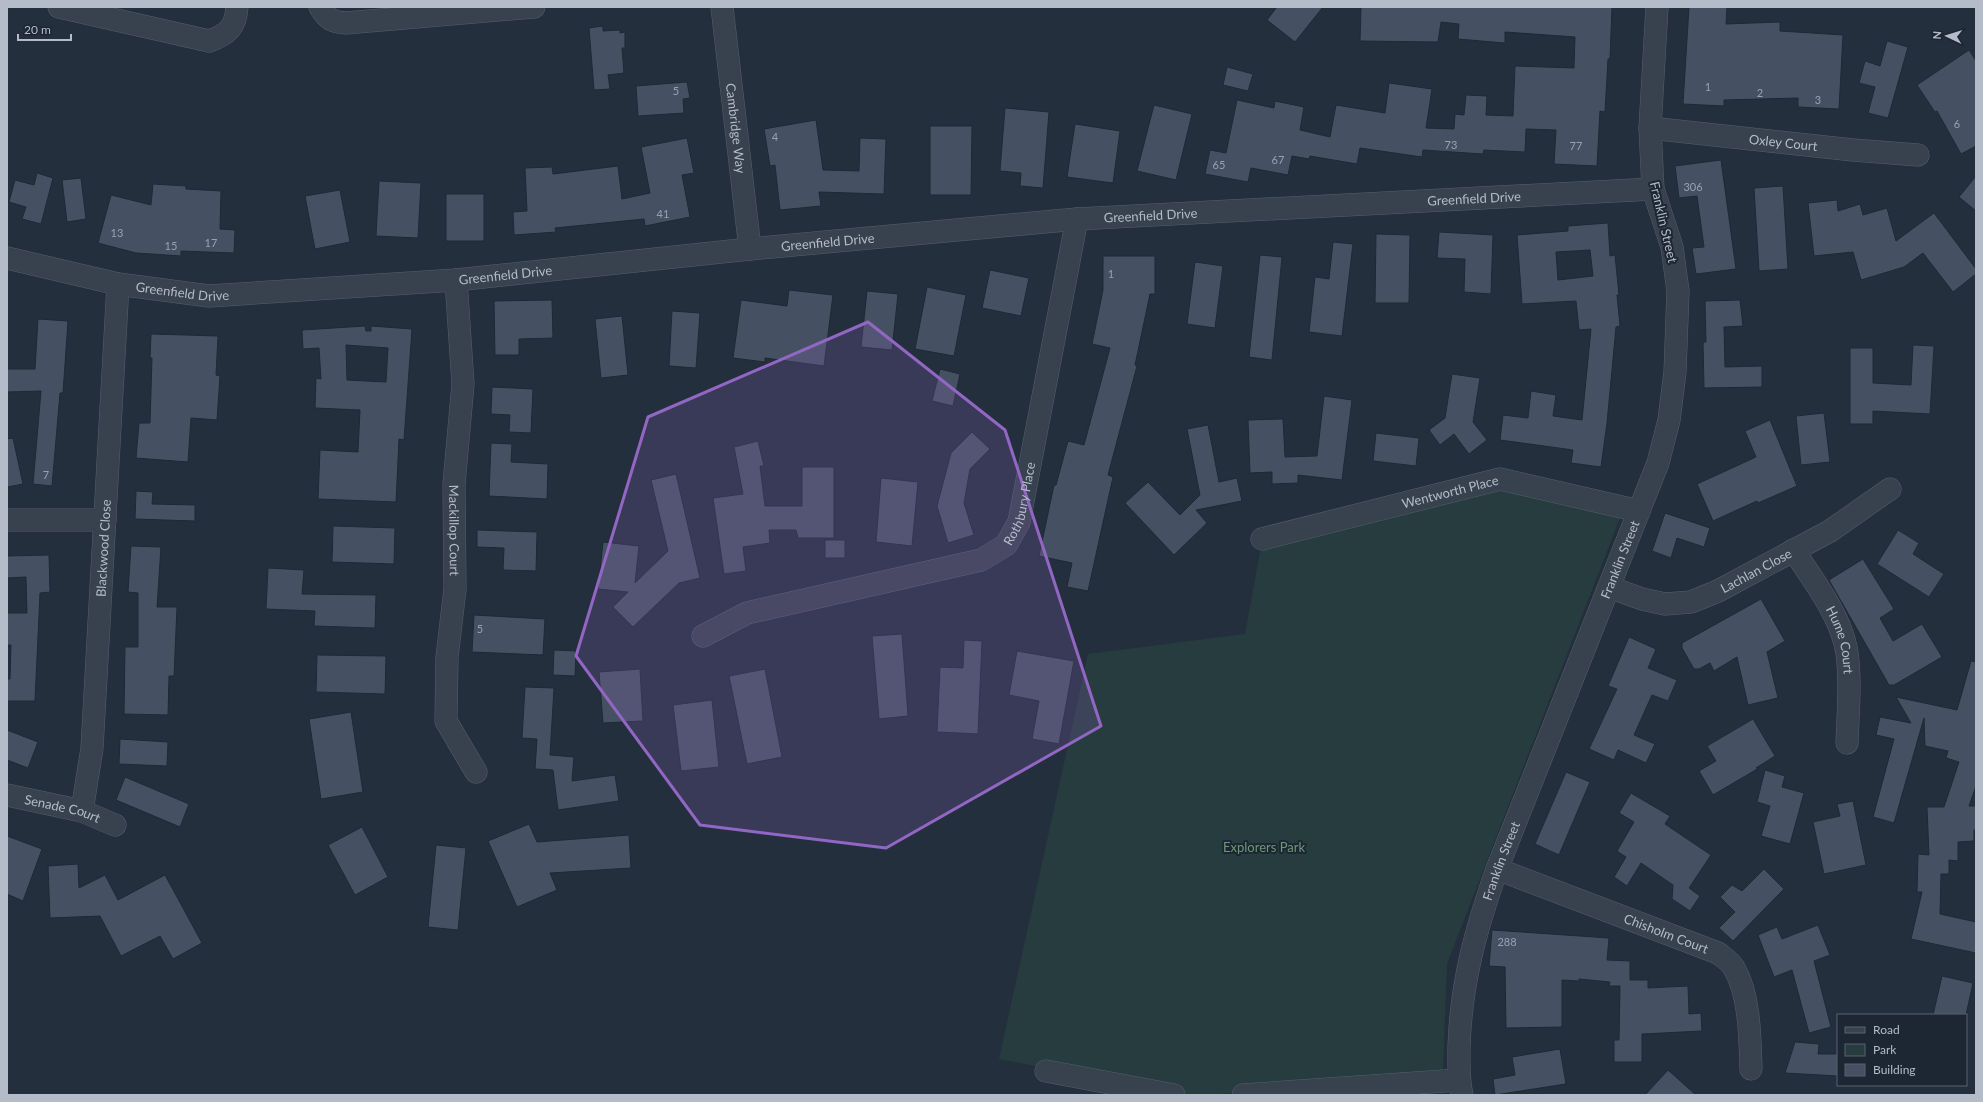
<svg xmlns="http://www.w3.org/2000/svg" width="1983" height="1102" viewBox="0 0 1983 1102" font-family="Lato,sans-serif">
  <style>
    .green { fill: #263c3f }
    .building { fill: #455162; stroke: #1f2835; fill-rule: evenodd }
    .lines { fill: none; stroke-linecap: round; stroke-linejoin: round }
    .minor-casing { stroke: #565f6c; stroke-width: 23 }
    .minor { stroke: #38414e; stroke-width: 22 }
    .marked { fill: #9266c3; fill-opacity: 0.2; stroke: #9266c3; stroke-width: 3; stroke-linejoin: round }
    .labels { text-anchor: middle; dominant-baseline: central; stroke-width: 4; stroke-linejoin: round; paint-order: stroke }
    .number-label { font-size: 11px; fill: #98a1af }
    .street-label { font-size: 13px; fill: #b4bcc9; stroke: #1d2633 }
    .park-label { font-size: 13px; fill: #6b9a76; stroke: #1d2633 }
  </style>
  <rect width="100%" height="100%" fill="#242f3e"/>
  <path class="green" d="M1500,480L1628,497L1447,964L1443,1070L1211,1095H1183L999,1059L1088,654L1245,634L1262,541Z"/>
  <g class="building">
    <path d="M1277,7H1323L1295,42L1267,20Z"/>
    <path d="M1361,7H1612L1610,59H1608L1605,112L1600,111L1597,166L1554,164L1556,130L1526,129L1525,152L1484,150L1483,154L1423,150L1422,157L1360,148L1357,164L1310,156L1309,159L1292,156L1288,175L1251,168L1248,182L1205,174L1210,150L1226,153L1237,100L1274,108L1275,101L1304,107L1300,130L1330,137L1336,105L1385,113L1389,83L1432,89L1426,128L1454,129L1455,114L1464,115L1466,95L1487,96L1486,115L1513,116L1515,66L1574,68L1575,37L1505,32V43L1458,39L1459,24L1441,22L1438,42L1360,41Z"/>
    <path d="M1689,7H1727L1726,24L1780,22V31L1843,35L1839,109L1798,107V98L1724,100V106L1683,104Z"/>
    <path d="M603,26V31L620,30V33L625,32V48H622L624,73L608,75L610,89L594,90L589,28Z"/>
    <path d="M1887,41L1908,47L1888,118L1868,113L1875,87L1859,83L1865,61L1880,66Z"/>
    <path d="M1969,50L1976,61V146L1961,154L1937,111L1935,112L1917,85Z"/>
    <path d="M1227,67L1253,74L1248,91L1223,85Z"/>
    <path d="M687,82L690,98L683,99L684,113L638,116L636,86Z"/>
    <path d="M1154,105L1192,114L1176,180L1137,171Z"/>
    <path d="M1005,108L1049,112L1043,188L1020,186L1021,173L1000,171Z"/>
    <path d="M816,120L823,170L859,171L860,138L886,139L884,194L819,192L821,206L780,210L775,165L770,166L764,129Z"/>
    <path d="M1075,124L1120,131L1113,183L1067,177Z"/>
    <path d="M930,126H972L971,195H930Z"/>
    <path d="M687,138L694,173L682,175L690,217L645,226L644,219L555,228L556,232L514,235L513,212L527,211L525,168L552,167L553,174L618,166L622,199L650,193L641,147Z"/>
    <path d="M1721,160L1736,269L1696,274L1692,248L1704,247L1697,196L1679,198L1675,166Z"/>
    <path d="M37,173L53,178L41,224L22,219L26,207L9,202L15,180L34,185Z"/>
    <path d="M1976,176V211L1959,197Z"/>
    <path d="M81,178L86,219L67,222L62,180Z"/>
    <path d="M379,181L421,183L418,238L376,236Z"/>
    <path d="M153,184L186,186V189L221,191L220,229L235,230L234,253L181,251V256L136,253L98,243L111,195L151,205Z"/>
    <path d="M1783,186L1788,269L1759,271L1754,188Z"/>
    <path d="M340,190L350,242L315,249L305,196Z"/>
    <rect x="446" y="194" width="38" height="47"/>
    <path d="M1837,200L1838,211L1860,204L1863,215L1887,208L1896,241L1934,213L1976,269V274L1953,292L1923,253L1904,267L1861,280L1853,252L1814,256L1808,203Z"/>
    <path d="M1608,223L1610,256L1615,255L1619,295H1617L1620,326L1616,327L1607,423L1601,467L1571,463L1573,450L1500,440L1503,415L1528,418L1531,391L1556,395L1553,416L1582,420L1591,329L1579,330L1576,301L1522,304L1517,235L1568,231V226ZM1590,250L1593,276L1558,280L1556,252Z"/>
    <path d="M1439,232L1493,235L1491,294L1464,292L1465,259L1437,258Z"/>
    <path d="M1376,234L1410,235L1409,303H1375Z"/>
    <path d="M1333,242L1353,244L1342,336L1309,332L1315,277L1329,279Z"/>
    <path d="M1260,255L1282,257L1272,360L1249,357Z"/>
    <path d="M1103,256H1155V294H1150L1135,365L1137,366L1108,475L1113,477L1088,591L1067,587L1072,563L1039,556L1054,485H1056L1068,441L1084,445L1110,348L1092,344L1103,290Z"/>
    <path d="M1195,262L1223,266L1215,328L1187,324Z"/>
    <path d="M990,270L1029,278L1021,316L982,308Z"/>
    <path d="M927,287L966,295L954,356L915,349Z"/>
    <path d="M789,290L833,295L824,366L765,358V362L733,358L741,300L787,306Z"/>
    <path d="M867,291L898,294L892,350L861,347Z"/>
    <path d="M552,300L553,338L519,339V355H495L494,301Z"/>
    <path d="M1740,300L1743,326L1724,327L1725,367L1762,366V387L1704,388L1703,342H1706L1705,301Z"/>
    <path d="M672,311L700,313L696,368L669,366Z"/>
    <path d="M622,316L628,375L601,378L595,319Z"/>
    <path d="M38,319L68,321L63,393H60L52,486L33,484L41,391L7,392V369H35Z"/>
    <path d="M365,326L366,331H371V326L412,329L404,440L399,439L396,502L318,499L320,450L358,452L360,410L315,408L316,378L321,379L319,348L303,349L302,330ZM346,345L388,348L386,382L347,380Z"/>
    <path d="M151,334L218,336L216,375L220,376L217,420L191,418L188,462L136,458L139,423H150L152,358H150Z"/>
    <path d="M1913,345L1934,346L1930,414L1873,411V424H1850V348H1873V383L1911,385Z"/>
    <path d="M940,369L960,374L953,406L932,401Z"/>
    <path d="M1452,374L1480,378L1473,422L1487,440L1469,454L1454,434L1440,445L1429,430L1445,418Z"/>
    <path d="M492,387L533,389L531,433L509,432L510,415L491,414Z"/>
    <path d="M1324,396L1352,400L1342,480L1298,475V483L1272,484V472L1250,473L1248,420L1283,419L1285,457L1317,456Z"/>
    <path d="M1824,413L1830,462L1801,465L1796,416Z"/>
    <path d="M1770,420L1797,486L1758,503L1757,501L1713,521L1697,484L1756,457L1745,431Z"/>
    <path d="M1208,425L1219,482L1237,478L1242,501L1196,510L1207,523L1174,555L1125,503L1148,482L1180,515L1200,495L1187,429Z"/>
    <path d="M972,432L990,449L970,469L964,503L974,535L948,543L937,506L951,453Z"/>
    <path d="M1376,433L1419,438L1416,466L1373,461Z"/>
    <path d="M13,438L23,484L7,487V439Z"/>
    <path d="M758,441L764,466H760L765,506H802V467H834V538H798L796,530H769L770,543L743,547L746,571L724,574L713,498L743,494L734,447Z"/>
    <path d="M491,443L512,444L511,462L548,464L547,499L489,496Z"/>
    <path d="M676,474L700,578L679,583L633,627L613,607L628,592L598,589L603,542L639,546L635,583L668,551L651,480Z"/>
    <path d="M881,478L918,482L912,546L876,542Z"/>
    <path d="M136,491L153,492L152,504L195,505V521L135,519Z"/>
    <path d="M1665,513L1710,528L1704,547L1677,538L1671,558L1652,551Z"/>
    <path d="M333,526L395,528L394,564L332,562Z"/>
    <path d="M477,530L537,532L536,571L503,570L504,548L477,547Z"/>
    <path d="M1898,530L1919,543L1913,554L1944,574L1929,597L1877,564Z"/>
    <rect x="825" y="540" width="20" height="18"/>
    <path d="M131,546L161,547L157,607H177L174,676H169L168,715L124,714L125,647H138V593L128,592Z"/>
    <path d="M49,555L50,592L40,593L35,701H7V679H10L11,645H7V613H27L26,577L7,578V556Z"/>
    <path d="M1863,559L1894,609L1880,618L1893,641L1922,624L1942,657L1894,685H1889L1829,580Z"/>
    <path d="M268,568L304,570L302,594L376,595L375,628L314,626L315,611L266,609Z"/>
    <path d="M1761,599L1785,641L1767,652L1778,698L1748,705L1737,657L1714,671L1710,663L1699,669H1694L1682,648V643Z"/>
    <path d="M474,615L545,619L543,655L472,652Z"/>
    <path d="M902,634L908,716L879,719L872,636Z"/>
    <path d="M1629,637L1656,649L1648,668L1677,680L1668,701L1652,695L1634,735L1655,744L1646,763L1618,750L1614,760L1589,749L1617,689L1608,686Z"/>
    <path d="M964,640L982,641L978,734L937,732L940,667L963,668Z"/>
    <path d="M554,650L576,651L575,676L553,675Z"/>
    <path d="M1017,651L1074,661L1059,744L1032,739L1039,701L1009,695Z"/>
    <path d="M317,655L386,656L385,694L316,692Z"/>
    <path d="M1971,661L1976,662V786L1969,806H1976V830H1974V841L1958,842V861L1949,860V874H1941L1940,914L1976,922V953L1911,939L1922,892H1917L1918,854L1929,855L1927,807H1944L1959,762L1946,758L1948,751L1925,746L1924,718L1894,823L1873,817L1894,739L1876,735L1880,717L1911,723L1896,697L1957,710Z"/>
    <path d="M640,669L643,721L603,723L599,672Z"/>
    <path d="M765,669L782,757L747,764L729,676Z"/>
    <path d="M525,687L554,688L550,755L574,757L572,781L615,775L619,801L558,810L553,770L535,769L537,739L522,738Z"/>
    <path d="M712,700L719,767L681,771L673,705Z"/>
    <path d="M351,712L363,792L321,799L309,719Z"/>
    <path d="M1753,719L1775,756L1756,768H1759L1713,795L1699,771L1716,761L1707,746Z"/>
    <path d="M7,730L38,742L28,768L7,760Z"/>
    <path d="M120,739L168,742L167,766L119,764Z"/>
    <path d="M1765,770L1785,776L1782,787L1804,793L1790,844L1761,836L1770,806L1757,802Z"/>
    <path d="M1566,772L1590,782L1559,855L1535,844Z"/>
    <path d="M125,777L189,804L180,827L116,800Z"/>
    <path d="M1631,793L1670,816L1665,824L1711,855L1689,888L1700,896L1690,911L1672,899L1673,885L1641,863L1627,886L1614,877L1626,857L1617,851L1634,822L1619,813Z"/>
    <path d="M1853,801L1866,865L1824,874L1813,822L1840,816L1837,804Z"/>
    <path d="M529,824L537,842L629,835L631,868L550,873L557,890L517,907L488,841Z"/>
    <path d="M362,827L388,877L355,895L328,845Z"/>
    <path d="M7,836L42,849L23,901L7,894Z"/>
    <path d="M436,845L466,848L458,930L428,927Z"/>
    <path d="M78,864L79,888L105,875L118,900L165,875L202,943L173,959L160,936L121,956L100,916L50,918L48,866Z"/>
    <path d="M1764,869L1784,889L1733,941L1719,928L1735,912L1720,897L1732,885L1742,891Z"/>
    <path d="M1818,925L1830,955L1814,961L1831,1027L1809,1033L1792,970L1774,977L1758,935L1777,927L1782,939Z"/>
    <path d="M1492,930L1609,938L1607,960L1630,961V980H1648V988L1688,986L1689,1014L1701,1013L1702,1031L1642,1034V1062H1614V1040H1619L1620,986H1609L1610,982L1579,979V981L1562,980V1027L1506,1028L1505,967L1489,966Z"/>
    <path d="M1942,976L1973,983L1966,1015H1933Z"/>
    <path d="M1795,1042L1819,1044L1818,1054H1838V1076L1785,1073Z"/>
    <path d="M1560,1049L1566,1084L1495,1095L1493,1079L1515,1075L1512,1057Z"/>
    <path d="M1668,1070L1696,1095H1645Z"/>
  </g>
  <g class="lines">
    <g class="minor-casing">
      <g id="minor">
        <path d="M59,7L209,41C227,35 236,27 237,7"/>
        <path d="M320,7C327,19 332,22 346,23L534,7"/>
        <path id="s1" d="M722,7L750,249"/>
        <path id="s2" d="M1650,128L1853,150L1918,155"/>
        <path id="s3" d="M7,258L118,284L209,296L456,280L750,249L1077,219L1653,189"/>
        <path id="s4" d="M456,280L463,384L454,484L455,589L447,657L446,721L476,772"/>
        <path d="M7,520H105"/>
        <path id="s5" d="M1262,539L1500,479L1639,511"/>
        <path id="s6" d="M1793,550C1813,579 1842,618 1847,653C1851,682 1848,713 1847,743"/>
        <path id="s7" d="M1609,587L1642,599L1665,604L1691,602L1718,591L1830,531L1890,489"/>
        <path id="s8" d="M703,636L747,613L981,560L1006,545L1019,522L1077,219"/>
        <path id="s9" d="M7,795L82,811L115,825"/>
        <path id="s10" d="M82,811L92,748L118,284"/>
        <path id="s11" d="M1497,869L1718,953C1723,957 1731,962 1734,968C1750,995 1750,1038 1751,1069"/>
        <path d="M1046,1071L1174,1095"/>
        <path d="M1243,1095L1459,1080"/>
        <path id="s12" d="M1462,1095C1458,1079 1459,1063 1459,1047C1461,982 1476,929 1497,869L1658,463L1669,420L1675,372L1678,291L1672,247L1653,189L1650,128L1657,7"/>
      </g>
    </g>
    <use href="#minor" class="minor"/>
  </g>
  <path class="marked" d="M868,322L1005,430L1101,726L886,848L700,825L576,656L648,417Z"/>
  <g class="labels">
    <g class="number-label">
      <text x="1708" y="86">1</text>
      <text x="676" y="90">5</text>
      <text x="1760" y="92">2</text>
      <text x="1818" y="99">3</text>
      <text x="1957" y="123">6</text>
      <text x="775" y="136">4</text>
      <text x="1451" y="144">73</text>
      <text x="1576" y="145">77</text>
      <text x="1278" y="159">67</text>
      <text x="1219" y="164">65</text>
      <text x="1693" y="186">306</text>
      <text x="663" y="213">41</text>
      <text x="117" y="232">13</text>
      <text x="211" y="242">17</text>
      <text x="171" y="245">15</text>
      <text x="1111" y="273">1</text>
      <text x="46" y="474">7</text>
      <text x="480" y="628">5</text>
      <text x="1507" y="941">288</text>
    </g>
    <g class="street-label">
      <text stroke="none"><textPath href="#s1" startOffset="122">Cambridge Way</textPath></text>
      <text stroke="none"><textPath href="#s2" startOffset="134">Oxley Court</textPath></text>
      <text stroke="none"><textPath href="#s3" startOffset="1475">Greenfield Drive</textPath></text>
      <text stroke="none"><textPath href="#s3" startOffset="1151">Greenfield Drive</textPath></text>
      <text transform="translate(1664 222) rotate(77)">Franklin Street</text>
      <text stroke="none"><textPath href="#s3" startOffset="827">Greenfield Drive</textPath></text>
      <text stroke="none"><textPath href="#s3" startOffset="503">Greenfield Drive</textPath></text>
      <text stroke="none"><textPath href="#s3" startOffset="179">Greenfield Drive</textPath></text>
      <text stroke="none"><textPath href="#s5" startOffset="194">Wentworth Place</textPath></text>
      <text stroke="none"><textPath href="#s8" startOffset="363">Rothbury Place</textPath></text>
      <text stroke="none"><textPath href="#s4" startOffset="251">Mackillop Court</textPath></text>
      <text stroke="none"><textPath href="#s10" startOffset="264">Blackwood Close</textPath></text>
      <text stroke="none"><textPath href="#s12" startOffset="564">Franklin Street</textPath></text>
      <text stroke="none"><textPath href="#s7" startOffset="157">Lachlan Close</textPath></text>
      <text stroke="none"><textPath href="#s6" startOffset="103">Hume Court</textPath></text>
      <text stroke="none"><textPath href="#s9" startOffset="57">Senade Court</textPath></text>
      <text stroke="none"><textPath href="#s12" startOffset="240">Franklin Street</textPath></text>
      <text stroke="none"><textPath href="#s11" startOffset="181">Chisholm Court</textPath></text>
    </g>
    <g class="park-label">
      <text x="1264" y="847">Explorers Park</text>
    </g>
  </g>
  <rect width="1983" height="1102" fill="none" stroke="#b4bcc9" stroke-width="16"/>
  <rect x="1837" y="1014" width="130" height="72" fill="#1d2633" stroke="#59626f"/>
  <rect x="1845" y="1027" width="20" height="6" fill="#38414e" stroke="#59626f"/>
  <text x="1873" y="1034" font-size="12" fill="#b4bcc9">Road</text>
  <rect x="1845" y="1044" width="20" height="12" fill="#263c3f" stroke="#59626f"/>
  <text x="1873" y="1054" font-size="12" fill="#b4bcc9">Park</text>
  <rect x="1845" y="1064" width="20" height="12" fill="#455162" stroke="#59626f"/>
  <text x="1873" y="1074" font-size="12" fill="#b4bcc9">Building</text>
  <g transform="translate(1947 36) rotate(274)" stroke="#1d2633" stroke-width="3" paint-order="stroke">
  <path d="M0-3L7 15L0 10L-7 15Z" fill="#b4bcc9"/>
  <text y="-6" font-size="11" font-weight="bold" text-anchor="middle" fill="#b4bcc9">N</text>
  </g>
  <path d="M18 34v6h53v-6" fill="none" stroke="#b4bcc9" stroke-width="2"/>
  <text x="24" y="34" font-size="12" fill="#b4bcc9" stroke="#1d2633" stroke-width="3" paint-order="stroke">20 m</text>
</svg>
